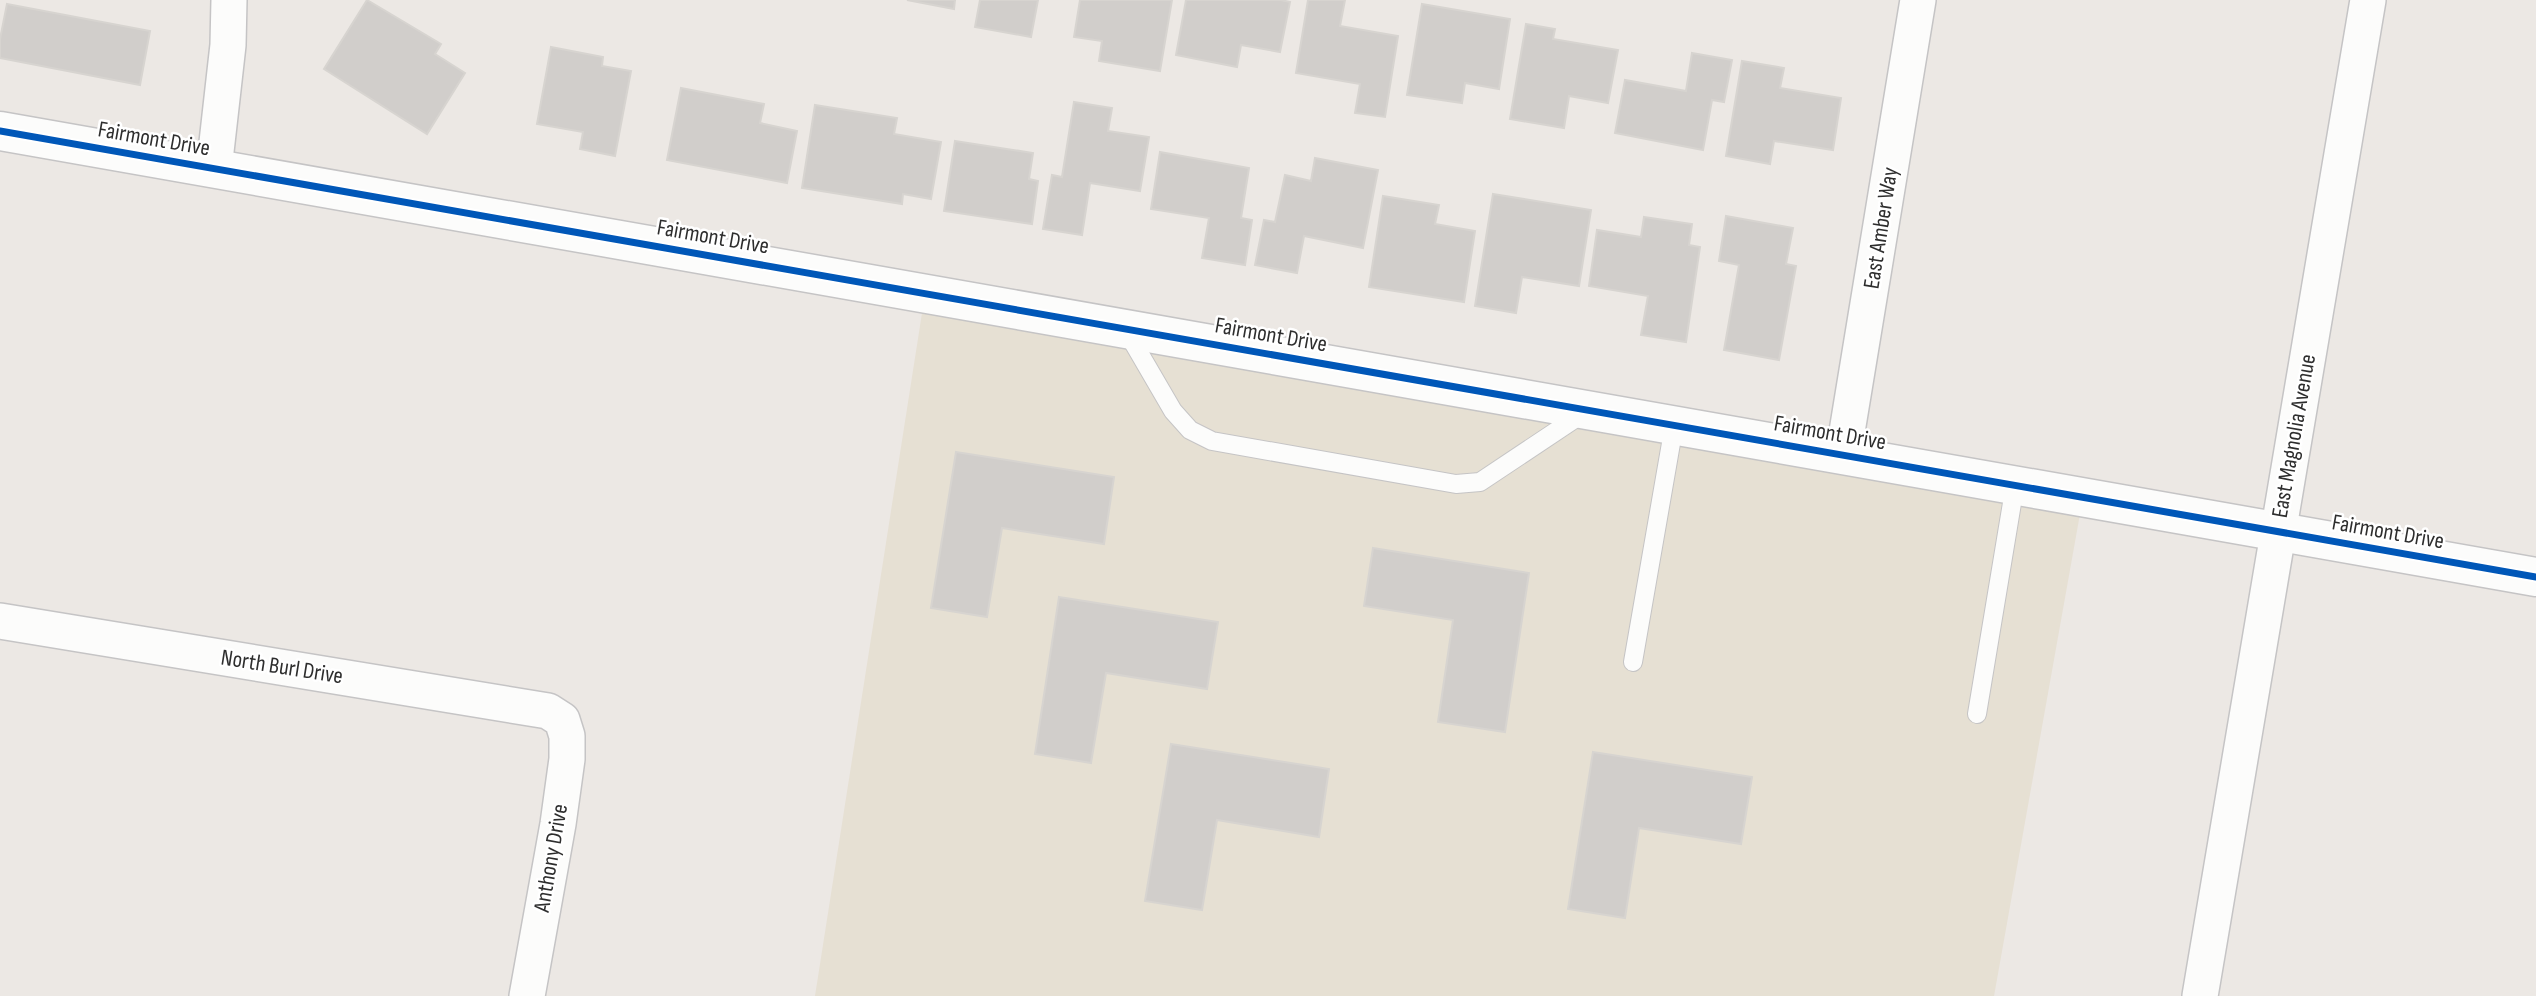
<svg xmlns="http://www.w3.org/2000/svg" width="2536" height="996" viewBox="0 0 2536 996" font-family="'Sofia Sans Condensed',sans-serif">
  <style>
    .education { fill: #e6e0d3 }
    .building { fill: #d1cecb; stroke: #d7d4d0; stroke-width: 2 }
    .lines { fill: none; stroke-linecap: round; stroke-linejoin: round }
    .lane-casing { stroke: #c5c4c5; stroke-width: 20 }
    .street-casing { stroke: #c5c4c5; stroke-width: 38 }
    .secondary-casing { stroke: #c5c4c5; stroke-width: 41 }
    .lane { stroke: #fcfcfb; stroke-width: 18 }
    .street { stroke: #fcfcfb; stroke-width: 35 }
    .secondary { stroke: #fcfcfb; stroke-width: 38 }
    .cycleway-casing { stroke: #fff; stroke-width: 11 }
    .cycleway { stroke: #0057b8; stroke-width: 7 }
    .labels { text-anchor: middle; dominant-baseline: central; stroke-width: 5; stroke-linejoin: round; paint-order: stroke }
    .street-label { font-size: 23px; fill: #2e2e2e; stroke: #fff }
  </style>
  <rect width="100%" height="100%" fill="#ece8e4"/>
  <path class="education" d="M925,294L2083,497L1994,996H815Z"/>
  <g class="building">
    <path d="M367,0L441,44L435,54L465,73L427,134L324,69Z"/>
    <path d="M907,0H955L954,9Z"/>
    <path d="M980,0H1038L1031,37L975,27Z"/>
    <path d="M1080,0H1172L1160,71L1099,61L1102,41L1074,37Z"/>
    <path d="M1186,0H1281L1290,2L1280,52L1241,45L1237,67L1176,55Z"/>
    <path d="M1308,0H1345L1340,26L1398,36L1385,117L1355,113L1360,84L1296,73Z"/>
    <path d="M7,4L150,31L140,85L0,58V39Z"/>
    <path d="M1422,4L1510,19L1499,89L1465,83L1462,103L1407,95Z"/>
    <path d="M1526,24L1555,29L1553,39L1618,50L1608,103L1569,96L1564,128L1510,119Z"/>
    <path d="M551,47L603,57L602,66L631,71L615,156L580,149L583,132L537,124Z"/>
    <path d="M1692,53L1732,60L1724,102L1712,100L1703,150L1615,133L1625,80L1686,91Z"/>
    <path d="M1742,61L1784,68L1780,88L1841,98L1833,150L1774,141L1770,164L1726,156Z"/>
    <path d="M681,88L764,104L760,123L797,131L787,183L667,160Z"/>
    <path d="M1074,102L1112,108L1108,131L1149,137L1140,191L1090,183L1082,235L1043,229L1052,175L1062,177Z"/>
    <path d="M815,105L897,118L894,134L941,142L931,199L903,194L902,204L802,188Z"/>
    <path d="M955,141L1033,153L1029,179L1038,181L1032,224L944,211Z"/>
    <path d="M1160,152L1249,168L1241,218L1252,220L1245,265L1202,258L1209,218L1151,209Z"/>
    <path d="M1315,158L1378,170L1363,248L1304,236L1297,273L1255,265L1264,220L1275,222L1285,175L1311,181Z"/>
    <path d="M1493,194L1591,210L1579,286L1522,277L1516,313L1475,306Z"/>
    <path d="M1383,196L1439,205L1435,224L1475,231L1464,302L1369,287Z"/>
    <path d="M1726,216L1793,228L1786,264L1796,266L1779,360L1724,350L1739,265L1719,261Z"/>
    <path d="M1644,217L1692,224L1689,245L1700,247L1686,342L1641,335L1648,296L1589,286L1597,230L1641,237Z"/>
    <path d="M956,452L1114,477L1104,544L1002,528L987,617L931,608Z"/>
    <path d="M1373,548L1529,573L1505,732L1438,722L1453,620L1364,606Z"/>
    <path d="M1059,597L1218,622L1207,689L1106,673L1091,763L1035,754Z"/>
    <path d="M1171,744L1329,769L1319,837L1217,820L1202,910L1145,901Z"/>
    <path d="M1593,752L1752,777L1741,844L1639,828L1625,918L1568,909Z"/>
  </g>
  <g class="lines">
    <g class="lane-casing">
      <g id="lane">
        <path d="M1127,332L1173,411L1190,430L1212,441L1456,484L1480,482L1582,414"/>
        <path d="M1633,662L1674,426"/>
        <path d="M1977,714L2015,485"/>
      </g>
    </g>
    <g class="street-casing">
      <g id="street">
        <path d="M214,169L228,45L229,0"/>
        <path d="M1843,456L1918,0"/>
        <path d="M0,621L548,711L562,720L567,736V759L558,824L527,996"/>
        <path d="M2200,996L2368,0"/>
      </g>
    </g>
    <g class="secondary-casing">
      <path id="secondary" d="M0,131L2536,577"/>
    </g>
    <use href="#lane" class="lane"/>
    <use href="#street" class="street"/>
    <use href="#secondary" class="secondary"/>
    <g class="cycleway-casing">
      <path id="cycleway" d="M0,131L2536,577"/>
    </g>
    <use href="#cycleway" class="cycleway"/>
  </g>
  <g class="labels">
    <g class="street-label">
      <text transform="translate(154 139) rotate(10)">Fairmont Drive</text>
      <text transform="translate(1881 228) rotate(-81)">East Amber Way</text>
      <text transform="translate(713 237) rotate(10)">Fairmont Drive</text>
      <text transform="translate(1271 335) rotate(10)">Fairmont Drive</text>
      <text transform="translate(1830 433) rotate(10)">Fairmont Drive</text>
      <text transform="translate(2294 436) rotate(-80)">East Magnolia Avenue</text>
      <text transform="translate(2388 532) rotate(10)">Fairmont Drive</text>
      <text transform="translate(282 667) rotate(9)">North Burl Drive</text>
      <text transform="translate(551 858) rotate(-80)">Anthony Drive</text>
    </g>
  </g>
</svg>
